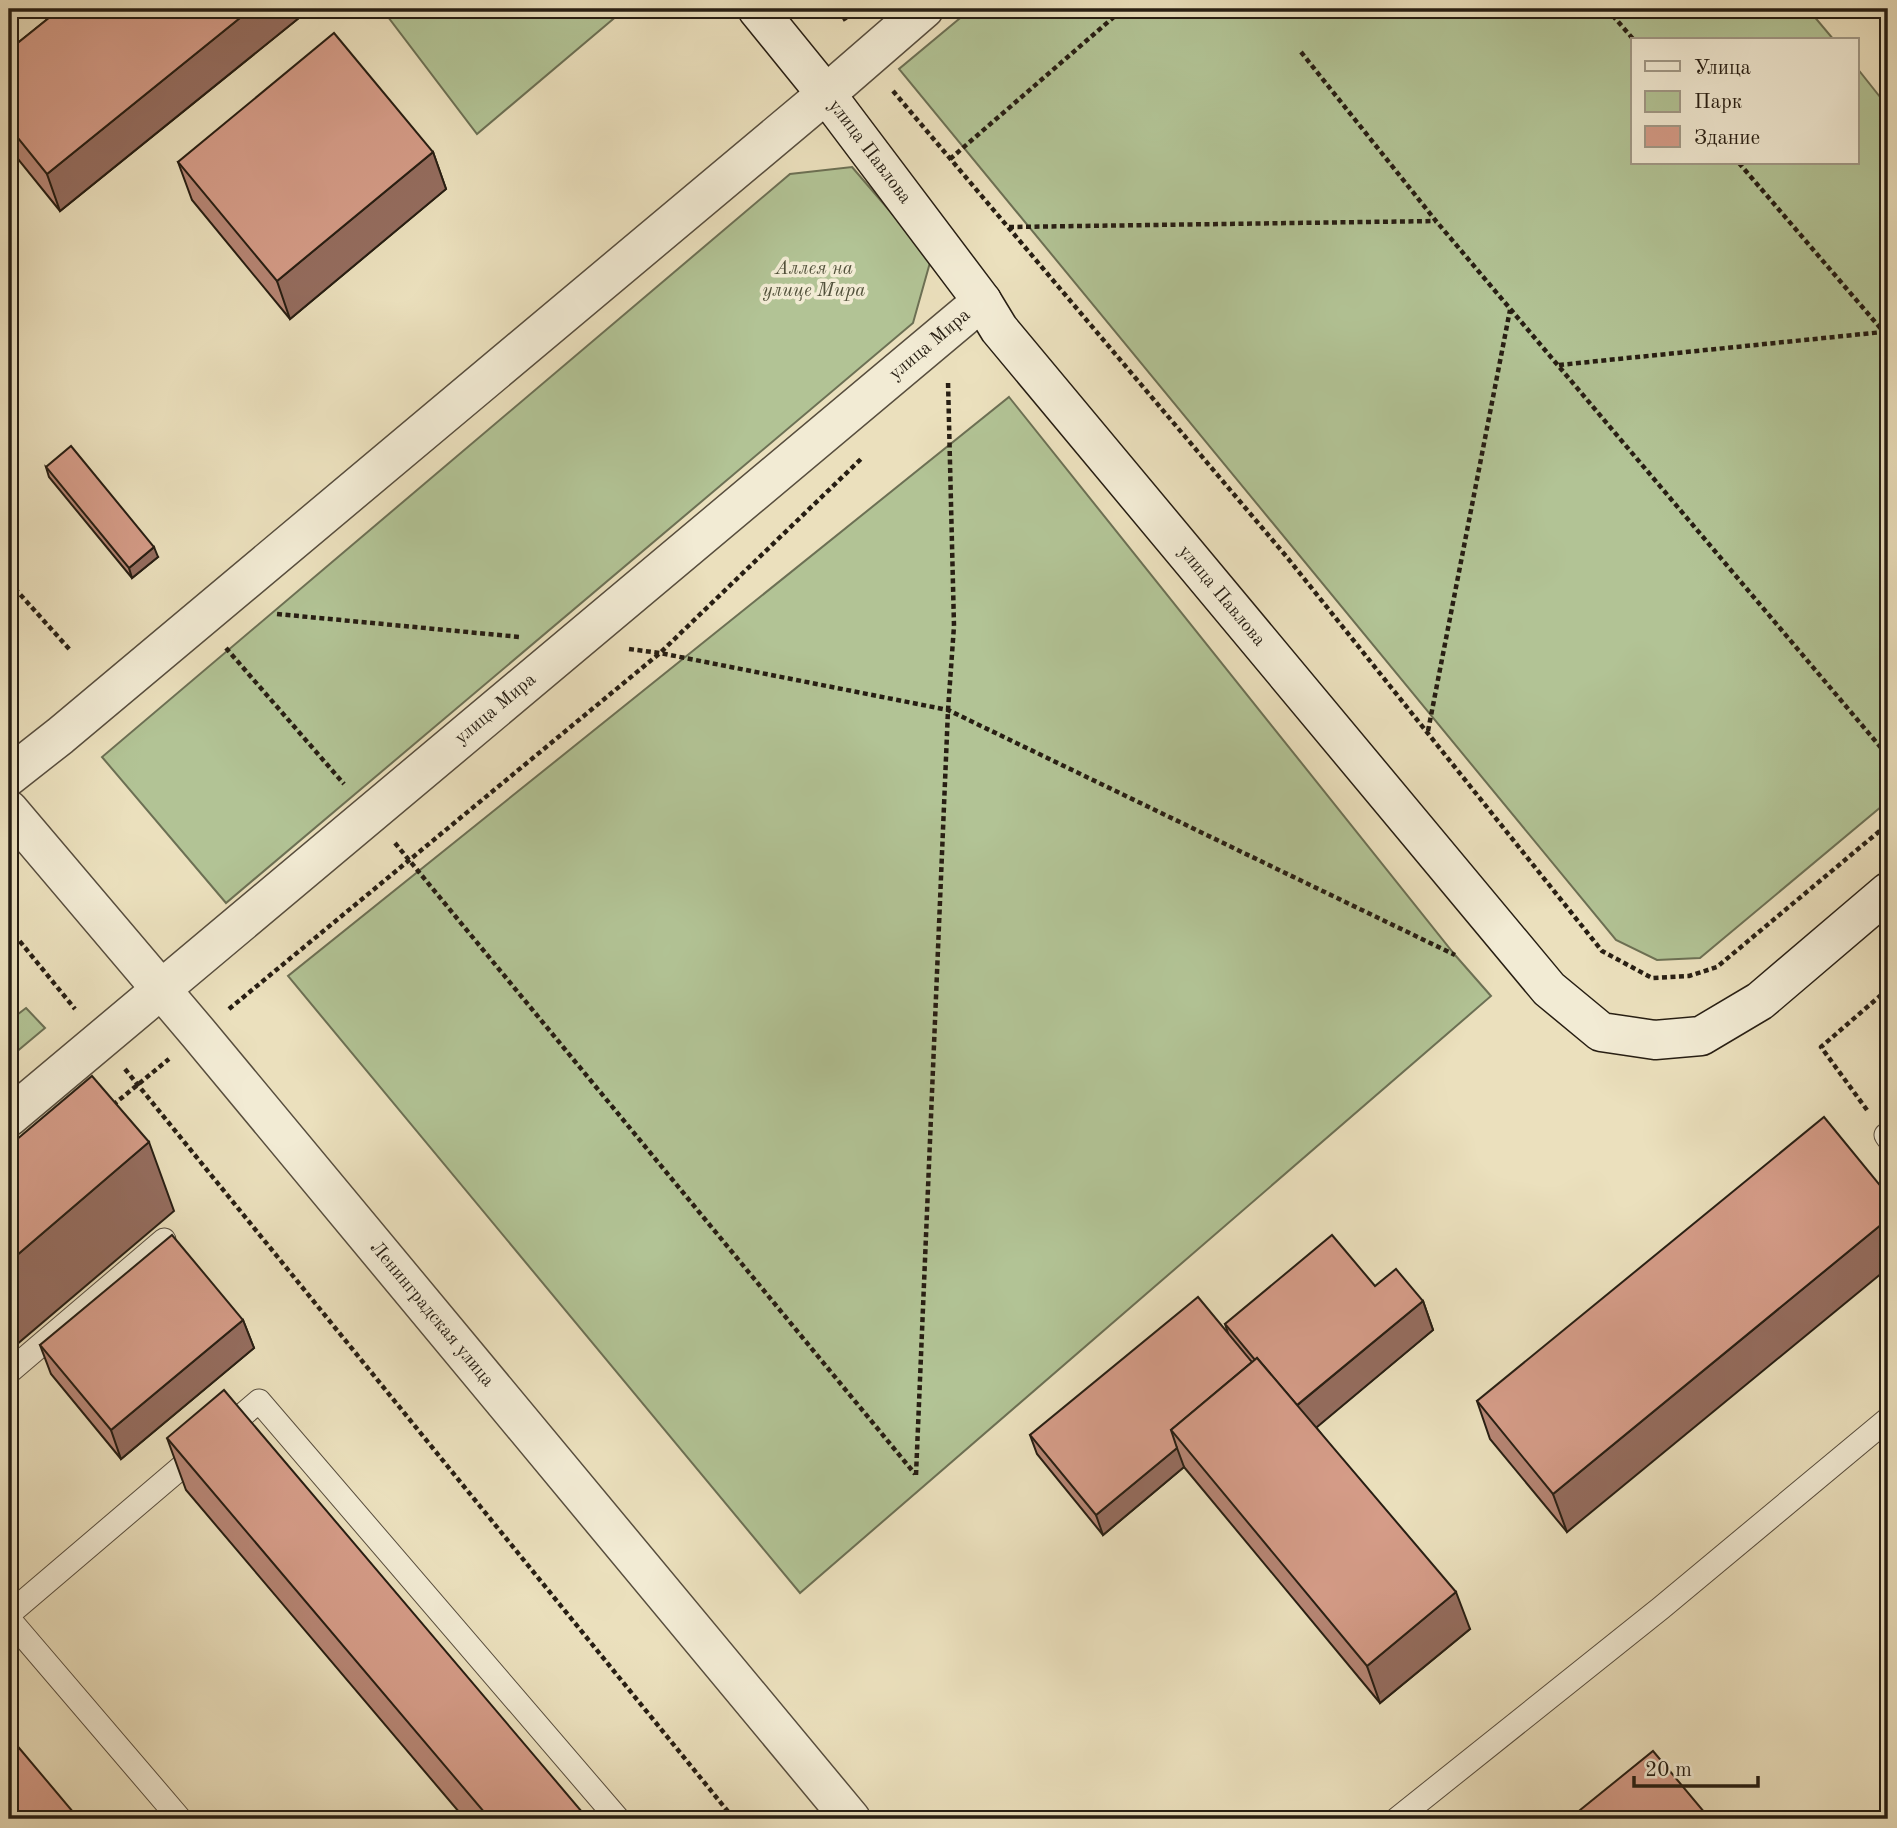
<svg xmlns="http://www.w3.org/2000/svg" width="1897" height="1828" viewBox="0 0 1897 1828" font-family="'Old Standard TT',serif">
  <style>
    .green { fill: #b2c395; stroke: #6c7054; stroke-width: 2 }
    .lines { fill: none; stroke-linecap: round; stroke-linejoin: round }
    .lane-casing { stroke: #584e3e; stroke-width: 25 }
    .street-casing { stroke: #584e3e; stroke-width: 41 }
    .secondary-casing { stroke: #271e13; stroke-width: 41 }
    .path { stroke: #271e13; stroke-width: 4.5; stroke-dasharray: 5 3.5; stroke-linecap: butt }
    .lane { stroke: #f2ebd4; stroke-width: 23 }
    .street { stroke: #f2ebd4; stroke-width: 38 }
    .secondary { stroke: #f2ebd4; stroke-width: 38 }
    .wall { fill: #b78675; stroke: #271e13; stroke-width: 2 }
    .shaded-wall { fill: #956d5f; stroke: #271e13; stroke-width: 2 }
    .building { fill: #d59c88; stroke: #271e13; stroke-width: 2 }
    .labels { text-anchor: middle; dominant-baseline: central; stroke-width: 7; stroke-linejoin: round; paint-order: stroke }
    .street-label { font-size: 19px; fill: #271e13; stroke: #f2ebd4 }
    .park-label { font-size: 19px; font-style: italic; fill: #51503a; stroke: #f2ebd4 }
  </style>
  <rect width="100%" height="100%" fill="#ebe0bd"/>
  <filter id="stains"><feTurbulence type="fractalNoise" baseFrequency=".00286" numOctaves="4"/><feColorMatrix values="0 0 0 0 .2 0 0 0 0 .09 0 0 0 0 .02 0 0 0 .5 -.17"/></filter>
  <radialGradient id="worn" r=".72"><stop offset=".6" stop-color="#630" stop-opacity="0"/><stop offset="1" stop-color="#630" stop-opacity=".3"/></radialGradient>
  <g class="green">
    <path d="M382,9H625L477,134Z"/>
    <path d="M971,9H1808L1834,40H1633V163H1857V68L1888,107V801L1700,958L1657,960L1616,940L899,69Z"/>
    <path d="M852,167L931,259L913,323L226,903L102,757L790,174Z"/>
    <path d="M1009,397L1455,955L1491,996L800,1593L288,976Z"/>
    <path d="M26,1008L45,1028L9,1058V1021Z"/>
  </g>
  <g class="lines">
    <g class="lane-casing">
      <g id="lane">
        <path d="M1886,1135L1888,1138"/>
        <path d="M9,1372L164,1240"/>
        <path d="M9,1614L259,1401L618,1819"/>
        <path d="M9,1619L180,1819"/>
        <path d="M1397,1819L1661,1608L1888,1419"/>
      </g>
    </g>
    <g class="street-casing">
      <g id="street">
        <path d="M9,776L60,736L826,94L924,9"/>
        <path id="s1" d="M9,810L199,1034L851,1819"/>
        <path id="s2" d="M9,1117L982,301"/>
      </g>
    </g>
    <g class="secondary-casing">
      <g id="secondary">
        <path id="s3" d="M757,9L826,94L982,301L999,329L1549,989L1601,1032L1655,1040L1701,1036L1760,1001L1888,892"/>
      </g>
    </g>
    <g class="path">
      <path d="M839,9L847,23"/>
      <path d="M1607,9L1634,40"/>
      <path d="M1301,52L1436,221L1888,756"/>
      <path d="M893,91L1286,556L1602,951L1652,978L1689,976L1717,967L1888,824"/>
      <path d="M950,159L1123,9"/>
      <path d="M1739,163L1888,337"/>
      <path d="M1009,227L1436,221"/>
      <path d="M1559,365L1883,332"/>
      <path d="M9,525L16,537L9,548"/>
      <path d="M9,582L71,651"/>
      <path d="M277,614L520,637"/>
      <path d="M226,648L344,784"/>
      <path d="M629,649L660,653L948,710L1455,955"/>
      <path d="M1428,731L1510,310"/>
      <path d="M395,843L915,1474"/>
      <path d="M9,928L75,1009"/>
      <path d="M229,1009L660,653L861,459"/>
      <path d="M125,1069L734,1819"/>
      <path d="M113,1105L169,1059"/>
      <path d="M1867,1110L1821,1047L1888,989"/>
      <path d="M916,1475L948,710L954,626L948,381"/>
    </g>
    <use href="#lane" class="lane"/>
    <use href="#street" class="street"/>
    <use href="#secondary" class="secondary"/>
  </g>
  <g class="wall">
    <path d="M60,9H310L60,211L9,148V50Z"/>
    <path d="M433,152L446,189L290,319L192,200L178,162Z"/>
    <path d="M46,467L158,557L132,578L49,477Z"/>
    <path d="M1888,1195L1567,1532L1490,1439L1477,1401Z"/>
    <path d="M1375,1286L1423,1301L1433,1330L1316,1427L1470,1629L1380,1703L1184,1467L1103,1535L1037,1454L1030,1435L1228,1333L1225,1324Z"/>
    <path d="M243,1320L254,1348L121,1459L51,1374L40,1345Z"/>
    <path d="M167,1438L588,1819H465L186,1490Z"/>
  </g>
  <g class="shaded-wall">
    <path d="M251,9H310L60,211L47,174Z"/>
    <path d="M433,152L446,189L290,319L277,281Z"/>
    <path d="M154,547L158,557L132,578L129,568Z"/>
    <path d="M149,1142L174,1211L9,1351V1262Z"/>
    <path d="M1888,1219V1268L1567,1532L1553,1494Z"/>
    <path d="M1423,1301L1433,1330L1305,1437L1294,1408Z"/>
    <path d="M243,1320L254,1348L121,1459L111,1430Z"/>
    <path d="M1177,1448L1184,1467L1103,1535L1096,1515Z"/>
    <path d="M1456,1592L1470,1629L1380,1703L1367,1666Z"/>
  </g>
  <g class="building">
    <path d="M60,9H251L47,174L9,127V50Z"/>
    <path d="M334,33L433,152L277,281L178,162Z"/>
    <path d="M71,446L154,547L129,568L46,467Z"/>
    <path d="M92,1076L149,1142L9,1262V1146Z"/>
    <path d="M1824,1117L1888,1195V1219L1553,1494L1477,1401Z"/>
    <path d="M172,1235L243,1320L111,1430L40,1345Z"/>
    <path d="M1332,1235L1375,1286L1396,1269L1423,1301L1297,1405L1257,1358L1255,1360L1225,1324Z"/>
    <path d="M1198,1297L1252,1362L1171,1430L1177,1448L1096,1515L1030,1435Z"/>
    <path d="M1257,1358L1456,1592L1367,1666L1171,1430Z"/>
    <path d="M224,1390L588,1819H490L167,1438Z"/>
    <path d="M9,1736L79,1819H9Z"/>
    <path d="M1653,1751L1710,1819H1569Z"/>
  </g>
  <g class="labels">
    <g class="street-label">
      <text stroke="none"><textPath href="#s3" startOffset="182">улица Павлова</textPath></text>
      <text stroke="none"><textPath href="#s2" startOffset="1202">улица Мира</textPath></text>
      <text stroke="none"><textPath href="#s3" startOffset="749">улица Павлова</textPath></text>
      <text stroke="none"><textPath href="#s2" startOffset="635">улица Мира</textPath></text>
      <text stroke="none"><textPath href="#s1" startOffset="658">Ленинградская улица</textPath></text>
    </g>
    <g class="park-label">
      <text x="814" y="269">Аллея на<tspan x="814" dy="22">улице Мира</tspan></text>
    </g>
  </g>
  <rect width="1897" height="1828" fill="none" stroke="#ebe0bd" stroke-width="35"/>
  <rect x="10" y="10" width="1876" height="1807" fill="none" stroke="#271e13" stroke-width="3.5"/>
  <rect x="18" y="18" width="1862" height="1793" fill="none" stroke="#271e13" stroke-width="2"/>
  <rect x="1631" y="38" width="228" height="126" fill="#f2ebd4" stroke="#a19987" stroke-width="2"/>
  <rect x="1645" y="61" width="35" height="10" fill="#f2ebd4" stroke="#a19987" stroke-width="2"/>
  <text x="1694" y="74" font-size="21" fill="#271e13">Улица</text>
  <rect x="1645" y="91" width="35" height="21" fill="#b2c395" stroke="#a19987" stroke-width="2"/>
  <text x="1694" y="108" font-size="21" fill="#271e13">Парк</text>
  <rect x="1645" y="126" width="35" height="21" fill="#d59c88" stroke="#a19987" stroke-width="2"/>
  <text x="1694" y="144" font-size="21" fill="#271e13">Здание</text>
  <path d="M1634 1776v10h124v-10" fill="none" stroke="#271e13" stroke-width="3.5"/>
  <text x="1645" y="1776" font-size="21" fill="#271e13" stroke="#f2ebd4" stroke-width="5" paint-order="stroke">20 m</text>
  <rect width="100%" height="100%" filter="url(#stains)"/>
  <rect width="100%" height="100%" fill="url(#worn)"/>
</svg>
